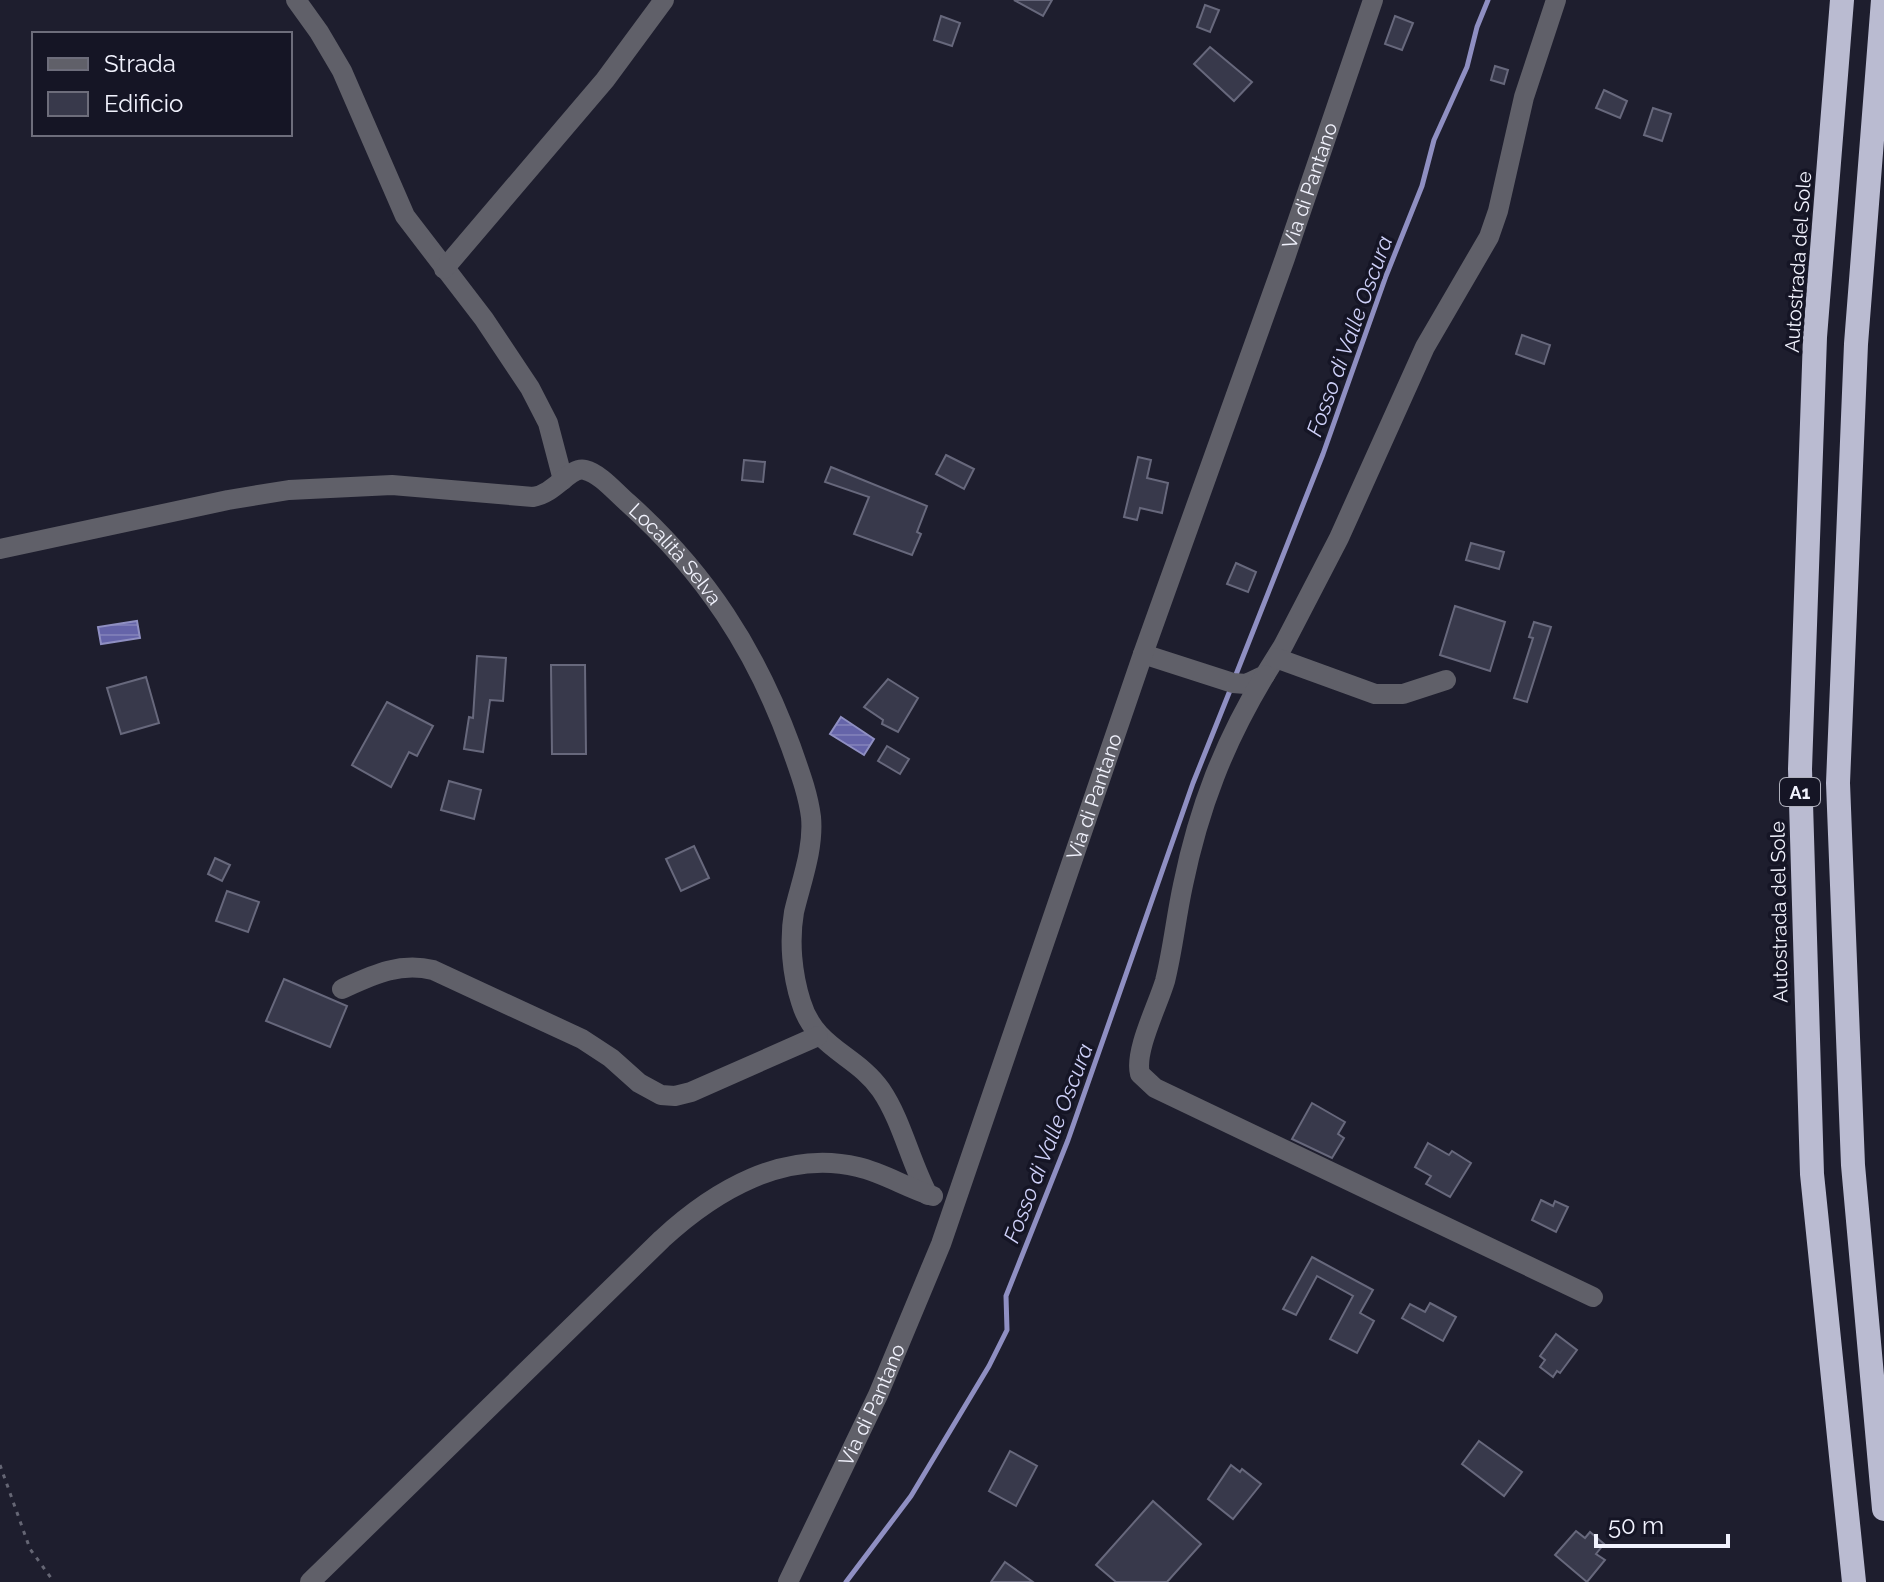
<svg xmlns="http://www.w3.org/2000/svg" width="1884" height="1582" viewBox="0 0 1884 1582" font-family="Raleway,sans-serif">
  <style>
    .water { fill: url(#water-rules); stroke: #8f8fc2; stroke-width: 2 }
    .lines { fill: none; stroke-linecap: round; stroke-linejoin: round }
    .stream { stroke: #8f8fc2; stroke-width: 5 }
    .building { fill: #38394b; stroke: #67687c; stroke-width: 2 }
    .path { stroke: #656674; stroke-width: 3; stroke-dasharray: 4 6; stroke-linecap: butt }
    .minor { stroke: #606069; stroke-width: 20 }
    .highway { stroke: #babbd1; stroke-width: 24 }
    .labels { text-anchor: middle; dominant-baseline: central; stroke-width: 7; stroke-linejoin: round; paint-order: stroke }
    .shield { fill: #151525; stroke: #afb0bc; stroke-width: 2 }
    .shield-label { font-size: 18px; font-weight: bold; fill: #f1f2fd }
    .street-label { font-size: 20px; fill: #f1f2fd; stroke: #151525 }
    .water-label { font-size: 22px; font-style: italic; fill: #ced0f8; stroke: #151525 }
  </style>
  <defs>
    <pattern id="water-rules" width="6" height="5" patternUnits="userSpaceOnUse" patternTransform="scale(2)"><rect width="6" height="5" fill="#6564a9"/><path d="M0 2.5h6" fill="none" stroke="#7c7bb6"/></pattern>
  </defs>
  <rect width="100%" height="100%" fill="#1e1e2e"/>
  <g class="water">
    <path d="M137,621L140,638L101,644L98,627Z"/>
    <path d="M841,717L874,739L864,755L830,734Z"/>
  </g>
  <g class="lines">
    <g class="stream">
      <path d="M1235,677L1323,454L1386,276L1422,186L1434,140L1467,67L1477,27L1488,0"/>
      <path d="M846,1582L911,1496L989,1366L1007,1330L1006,1296L1068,1140L1193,783L1231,688"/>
    </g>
  </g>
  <g class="building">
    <path d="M1014,0H1052L1043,16Z"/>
    <path d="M1205,5L1219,10L1210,32L1197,27Z"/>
    <path d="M941,16L960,23L952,46L934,40Z"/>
    <path d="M1395,16L1413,23L1402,50L1385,44Z"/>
    <path d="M1210,47L1252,82L1234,101L1194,64Z"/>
    <path d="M1495,66L1508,70L1504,84L1491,80Z"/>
    <path d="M1604,90L1627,101L1620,118L1596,108Z"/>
    <path d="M1653,108L1671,114L1662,141L1644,135Z"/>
    <path d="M1522,335L1550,345L1544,364L1516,354Z"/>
    <path d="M946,455L974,469L964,489L936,474Z"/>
    <path d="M1138,457L1151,460L1147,478L1168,483L1162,513L1140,508L1137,520L1124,517Z"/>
    <path d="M744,460L765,462L763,482L742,480Z"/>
    <path d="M831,467L927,506L917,532L921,534L912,555L854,534L869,497L825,482Z"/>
    <path d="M1471,543L1504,552L1499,569L1466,560Z"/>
    <path d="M1236,563L1256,572L1248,592L1227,584Z"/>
    <path d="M1455,606L1505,622L1490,671L1440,655Z"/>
    <path d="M1534,622L1551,627L1527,702L1514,698L1533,638L1529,637Z"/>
    <path d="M477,656L506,658L503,701L490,700L483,752L464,749L469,717L473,718Z"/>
    <path d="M551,665H585L586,754H552Z"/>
    <path d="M146,677L159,723L121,734L107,688Z"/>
    <path d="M888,679L918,698L898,732L882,724L883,720L864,707Z"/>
    <path d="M387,702L433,726L417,756L409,752L391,787L352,765Z"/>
    <path d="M887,746L909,759L900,774L878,761Z"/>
    <path d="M449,781L481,790L474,819L441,810Z"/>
    <path d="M694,846L709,878L681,891L666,859Z"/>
    <path d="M215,858L230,865L222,881L208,874Z"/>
    <path d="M227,891L259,902L248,932L216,921Z"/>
    <path d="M284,979L347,1006L330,1047L266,1021Z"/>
    <path d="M1312,1103L1345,1122L1338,1134L1344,1138L1332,1158L1292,1139Z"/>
    <path d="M1428,1143L1449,1155L1452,1151L1471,1163L1450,1197L1426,1184L1431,1176L1415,1167Z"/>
    <path d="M1541,1200L1553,1206L1555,1201L1568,1207L1556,1232L1532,1220Z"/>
    <path d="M1312,1257L1373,1290L1360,1313L1374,1321L1357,1353L1330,1339L1353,1296L1317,1276L1296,1315L1283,1309Z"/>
    <path d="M1430,1303L1456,1317L1443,1341L1402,1318L1410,1304L1425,1312Z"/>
    <path d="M1556,1334L1577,1350L1560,1373L1557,1371L1553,1377L1540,1367L1545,1360L1540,1356Z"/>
    <path d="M1479,1441L1522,1472L1504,1496L1462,1464Z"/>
    <path d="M1010,1451L1037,1466L1016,1506L989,1491Z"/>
    <path d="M1231,1465L1240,1472L1242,1469L1261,1484L1233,1519L1208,1499Z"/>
    <path d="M1153,1501L1201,1544L1167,1582H1116L1096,1565Z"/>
    <path d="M1576,1531L1585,1538L1590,1532L1604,1544L1596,1554L1605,1560L1587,1582L1555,1555Z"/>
    <path d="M1005,1562L1033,1582H991Z"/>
  </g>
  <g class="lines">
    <path class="path" d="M0,1465L30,1549L54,1582"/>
    <g class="minor">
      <path d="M296,0L319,32L342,71L405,216L484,319L530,388L548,423L563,480"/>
      <path d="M444,269L605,80L664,0"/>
      <path id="s1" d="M0,549L228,500L289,490L392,485L533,497C555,494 570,466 585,470C601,474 616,493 628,503C705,572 756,650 791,747C799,770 808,793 811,817C814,849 801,882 794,912C789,941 792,974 801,1002C815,1049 856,1054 881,1090C902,1121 910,1161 928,1195"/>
      <path d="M1143,654L1233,683L1246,684L1265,675L1283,646L1339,538L1425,347L1489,237L1498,211L1524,97L1556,0"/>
      <path d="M1276,658L1375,694H1403L1446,680"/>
      <path d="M1265,675C1224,743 1199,807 1183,885C1176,917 1173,949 1165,981C1158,1005 1134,1051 1140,1074L1155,1088L1593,1297"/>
      <path d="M342,989C373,975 399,962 433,970L582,1039L611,1058L639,1083L661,1095L675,1096L691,1092L818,1036"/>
      <path d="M310,1582L662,1239C714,1191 784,1149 858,1167C884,1173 907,1188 933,1196"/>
      <path id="s2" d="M788,1582L878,1395L941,1244L1143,654L1285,258L1373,0"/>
    </g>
    <g class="highway">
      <path d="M1842,0L1815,337L1800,769L1812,1174L1854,1582"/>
      <path d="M1883,0L1856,344L1838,783L1853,1165L1884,1509"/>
    </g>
  </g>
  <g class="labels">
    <rect class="shield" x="1780" y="778" width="40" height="28" rx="6"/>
    <g class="shield-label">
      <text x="1800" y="792">A1</text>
    </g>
    <g class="street-label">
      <text stroke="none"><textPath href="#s2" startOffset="1492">Via di Pantano</textPath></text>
      <text transform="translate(1798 262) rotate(-86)">Autostrada del Sole</text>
      <text stroke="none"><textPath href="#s1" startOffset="724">Località Selva</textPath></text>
      <text stroke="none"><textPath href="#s2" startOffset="844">Via di Pantano</textPath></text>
      <text transform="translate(1779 912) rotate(-91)">Autostrada del Sole</text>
      <text stroke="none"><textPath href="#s2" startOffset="196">Via di Pantano</textPath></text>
    </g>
    <g class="water-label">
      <text transform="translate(1349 336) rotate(-70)">Fosso di Valle Oscura</text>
      <text transform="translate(1048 1143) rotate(-69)">Fosso di Valle Oscura</text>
    </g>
  </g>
  <rect x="32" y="32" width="260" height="104" fill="#151525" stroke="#6d6d7b" stroke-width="2"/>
  <rect x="48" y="58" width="40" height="12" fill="#606069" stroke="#6d6d7b" stroke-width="2"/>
  <text x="104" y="72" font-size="24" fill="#f1f2fd">Strada</text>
  <rect x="48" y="92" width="40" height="24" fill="#38394b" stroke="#6d6d7b" stroke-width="2"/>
  <text x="104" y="112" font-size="24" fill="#f1f2fd">Edificio</text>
  <path d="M1596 1534v12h132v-12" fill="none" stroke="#f1f2fd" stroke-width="4"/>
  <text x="1608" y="1534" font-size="24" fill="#f1f2fd" stroke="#151525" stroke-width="6" paint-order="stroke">50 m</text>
</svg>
